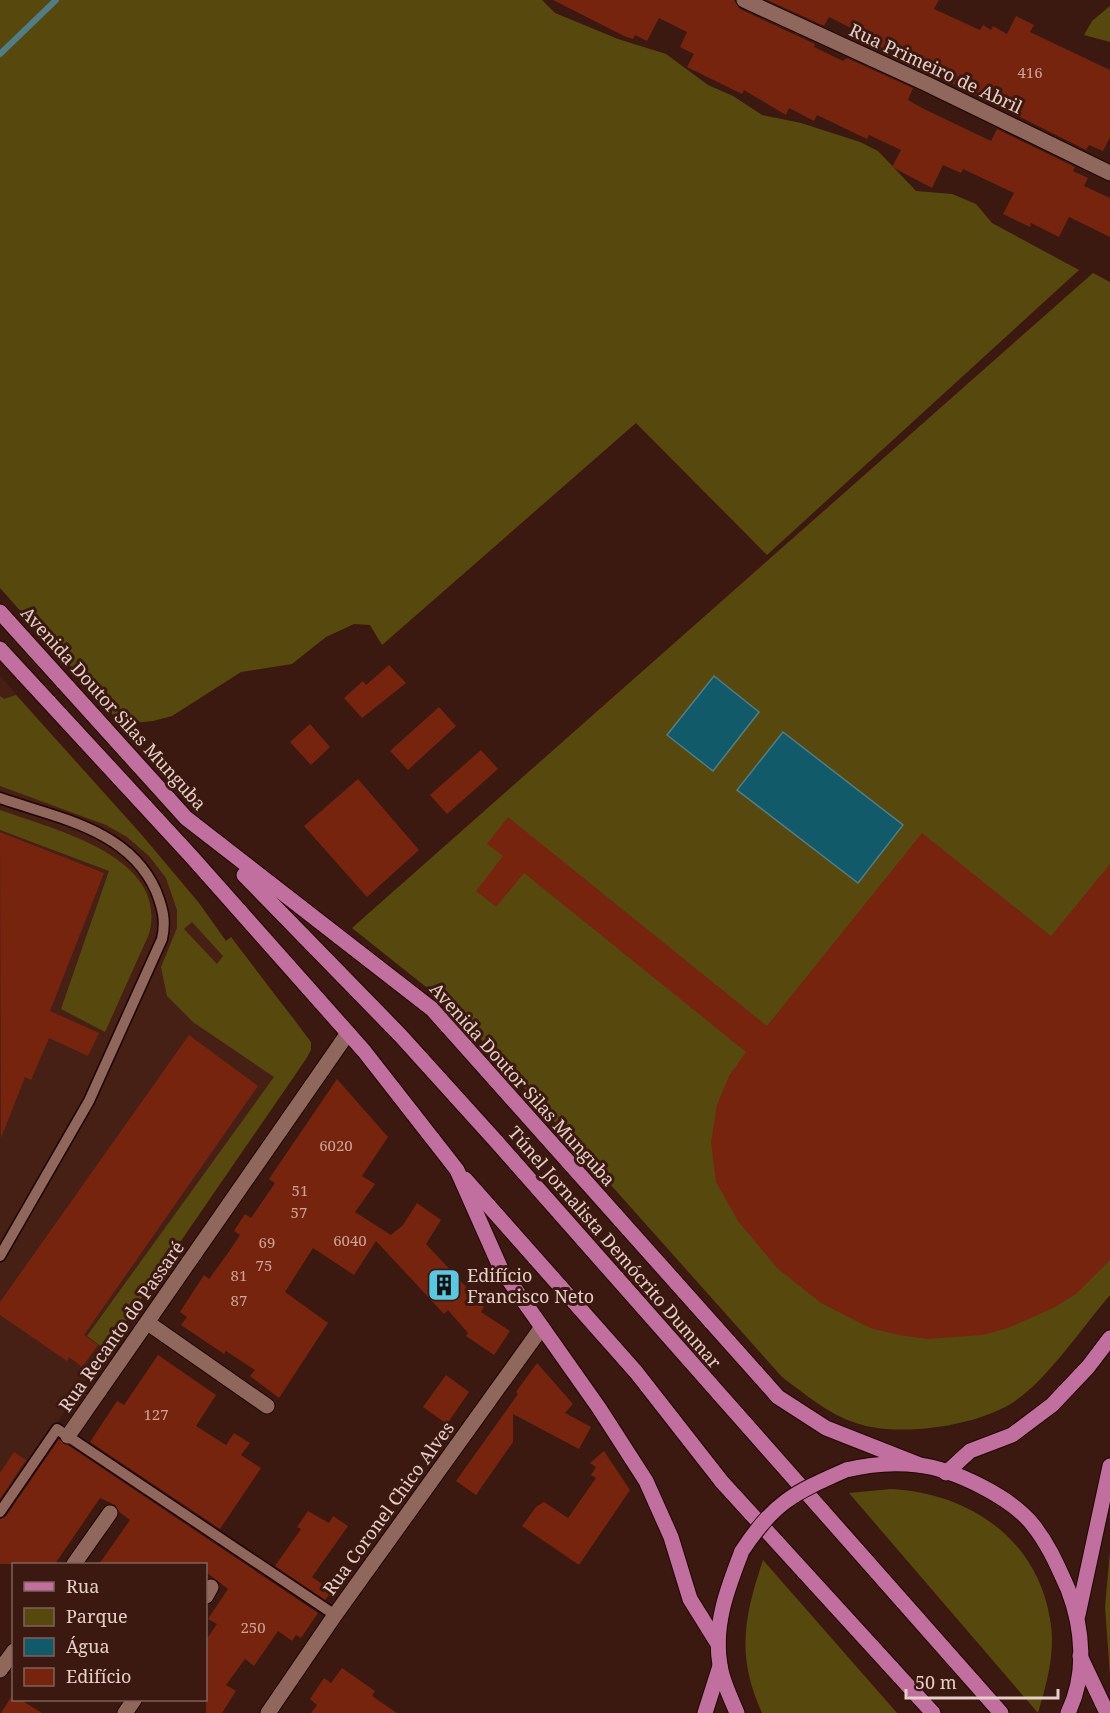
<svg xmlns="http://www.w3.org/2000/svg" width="1110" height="1713" viewBox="0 0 1110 1713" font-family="'Noto Serif',serif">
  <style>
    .built { fill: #472015 }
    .green { fill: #57490d; fill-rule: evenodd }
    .water { fill: #115a6a; stroke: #517d86; stroke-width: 1.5 }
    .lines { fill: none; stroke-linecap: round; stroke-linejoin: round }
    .stream { stroke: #517d86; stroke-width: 6 }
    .building { fill: #76240e }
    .lane-casing { stroke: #200300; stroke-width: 13 }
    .street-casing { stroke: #200300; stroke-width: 17 }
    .primary-casing { stroke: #200300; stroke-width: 17 }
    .lane { stroke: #90675c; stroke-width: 10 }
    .street { stroke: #90675c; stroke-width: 15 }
    .primary { stroke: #c16f9e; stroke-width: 15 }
    .primary-bridge-casing { stroke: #200300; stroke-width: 17; stroke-linecap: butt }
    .primary-bridge { stroke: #c16f9e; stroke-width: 15 }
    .labels { text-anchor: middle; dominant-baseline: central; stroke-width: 6; stroke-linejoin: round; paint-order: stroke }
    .number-label { font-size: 15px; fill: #cba49a }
    .street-label { font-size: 18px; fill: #e7cfc9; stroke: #3b1911 }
    .poi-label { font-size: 18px; fill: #e7cfc9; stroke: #3b1911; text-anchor: start }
  </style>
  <rect width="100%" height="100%" fill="#3b1911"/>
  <path class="built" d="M0,676L141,834L199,903L226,941L231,937L255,972L295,1019L311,1045L306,1059L235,1159L0,1507Z"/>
  <g class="green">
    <path d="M0,0H542L555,13L618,39L666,54L708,85L733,96L762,115L801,123L860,142L878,151L916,191L952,194L976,204L992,223L1079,270L767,555L636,423L382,645L370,625L354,624L326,637L292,664L241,672L172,716L153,721L121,724L0,588Z"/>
    <path d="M1110,6V42L1084,35L1092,21Z"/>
    <path d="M1093,273L1110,282V1295C1085,1324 1046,1381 1015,1401C979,1426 898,1438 856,1423C828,1414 805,1394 782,1377L455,1010L352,928Z"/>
    <path d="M16,695L141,834L199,903L226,941L231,937L311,1042V1050L306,1059L106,1350L87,1336L274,1077L193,1022L167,996L161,967L177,928V910L166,878L149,856L127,837L106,825L0,786V696L4,699ZM192,922L223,956L217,964L184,929Z"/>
    <path d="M0,810C52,829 170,856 149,934L105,1032L61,1009L109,871L0,830Z"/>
    <path d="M891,1489C968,1493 1037,1538 1050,1619C1056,1651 1047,1683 1038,1713L849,1493Z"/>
    <path d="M1110,1551V1675L1105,1607Z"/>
    <path d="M763,1560L897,1713H762C736,1656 744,1617 763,1560Z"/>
  </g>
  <g class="water">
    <path d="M714,676L759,712L713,771L667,735Z"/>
    <path d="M783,732L903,825L858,883L737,790Z"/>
  </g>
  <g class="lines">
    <path class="stream" d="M0,54L56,0"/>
  </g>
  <g class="building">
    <path d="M553,0H734L740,9L815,44L814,47L843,61L847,58L913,88L908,100L922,108L991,141L997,129L1075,167L1073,171L1088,178L1084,186L1110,198V237L1069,217L1059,237L1031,223L1030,227L1003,214L1014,193L963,169L961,173L943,165L932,188L892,167L901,150L869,135L867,139L817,115L814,121L789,108L786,115L744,90L742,94L687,67L694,54L680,47L687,32L659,18L647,41L635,35L633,39L624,36Z"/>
    <path d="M767,0H939L934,9L980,30L983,25L991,30L993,26L1007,34L1016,16L1034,25L1030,32L1110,70V137L1103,151L1089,145L1086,150L934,74L855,40L859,32L829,17L824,26Z"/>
    <path d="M389,665L406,683L362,718L344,698L363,681L366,685Z"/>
    <path d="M439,707L456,726L408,770L390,751Z"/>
    <path d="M310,724L330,747L311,765L290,742Z"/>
    <path d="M481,750L498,769L447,814L430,795Z"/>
    <path d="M358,779L419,850L367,897L304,826Z"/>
    <path d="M508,817L767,1026L922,833L1051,936L1110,864V1260L1076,1294L1053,1308L1008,1328L982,1335L928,1339L899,1335L870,1328L821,1303L777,1268L763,1251L738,1221L716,1182L711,1142L717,1105L729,1076L746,1052L524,873L496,907L476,891L503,856L487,844Z"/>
    <path d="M0,832L104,873L50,1011L99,1033L88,1056L49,1038L31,1080L25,1077L1,1138Z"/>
    <path d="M189,1035L258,1086L84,1335L98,1345L82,1367L69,1357L67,1361L0,1315V1302Z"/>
    <path d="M337,1079L388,1137L362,1176L375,1184L355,1212L391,1235L403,1225L417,1203L441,1220L426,1244L469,1290L465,1293L484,1307L481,1312L510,1331L494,1355L466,1336L468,1333L448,1310L444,1314L376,1241L354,1275L313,1248L285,1292L328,1323L279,1398L250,1376L255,1370L226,1351L224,1354L181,1325L187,1317L180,1312L204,1275L209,1279L228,1253L240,1235L234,1231L245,1214L251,1218L275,1183L269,1179Z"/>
    <path d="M158,1355L216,1395L196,1426L226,1445L234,1433L250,1443L241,1455L261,1468L220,1529L90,1442L117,1401L124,1405Z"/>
    <path d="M537,1363L573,1404L565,1413L591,1427L579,1449L513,1414V1442L476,1495L456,1481L518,1394L516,1392Z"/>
    <path d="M446,1375L469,1392L447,1424L423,1407Z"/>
    <path d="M59,1439L318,1613L301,1638L296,1635L292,1641L278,1631L254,1666L245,1659L226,1685L236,1691L222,1713H206V1640L217,1624L208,1619L228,1589L206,1572V1564H99L130,1520L119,1512L115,1505L100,1498L55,1564H0V1519L6,1516Z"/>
    <path d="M604,1451L630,1490L579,1565L522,1526L536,1507L544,1502L568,1518L596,1478L591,1475L596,1467L590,1463Z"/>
    <path d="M14,1452L26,1460L0,1499V1473Z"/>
    <path d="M308,1511L329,1523L333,1516L348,1526L312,1577L332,1591L325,1600L275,1566L301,1529L297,1527Z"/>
    <path d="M342,1668L375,1691L372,1696L397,1713H311L317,1705L310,1699L324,1678L331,1683Z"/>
    <path d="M13,1694L14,1700H21L42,1713H1Z"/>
  </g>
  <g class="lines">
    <g class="lane-casing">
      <g id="lane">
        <path d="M0,798C57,818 129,829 156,891C163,909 166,921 162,939L89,1101L0,1256"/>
        <path d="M0,1512L57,1429L335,1615"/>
      </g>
    </g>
    <g class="street-casing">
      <g id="street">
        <path d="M744,0L927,84L1110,173"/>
        <path d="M148,1323L267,1406"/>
        <path d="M68,1436L348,1033"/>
        <path d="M74,1564L110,1513"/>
        <path d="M206,1596L211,1587"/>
        <path d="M0,1670L14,1651"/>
        <path d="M125,1713L134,1700"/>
        <path d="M268,1713L335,1615L542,1327"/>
      </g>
    </g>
    <g class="primary-casing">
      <g id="primary">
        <path d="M0,612L186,818L432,1009L778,1397L826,1428L920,1465"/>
        <path d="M0,649L191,856L364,1051L457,1170L501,1269L599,1408L646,1481L671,1537L690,1599L718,1644"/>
        <path d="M244,875L400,1035L495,1140L1001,1713"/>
        <path d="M465,1179L636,1372L722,1482L933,1713"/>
        <path d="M846,1470C870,1464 894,1462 918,1465C954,1469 1011,1497 1033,1525C1049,1545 1058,1567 1068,1589C1083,1628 1087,1674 1068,1713"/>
        <path d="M946,1473L970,1451L1012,1435L1052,1405L1088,1367L1110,1338"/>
        <path d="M1078,1615L1110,1466"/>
        <path d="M1080,1656L1107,1713"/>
        <path d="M705,1713L720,1666"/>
        <path d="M737,1713C731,1698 722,1681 720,1665C713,1625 728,1587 742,1551"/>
      </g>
    </g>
    <use href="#lane" class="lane"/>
    <use href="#street" class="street"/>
    <use href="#primary" class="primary"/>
    <g class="primary-bridge-casing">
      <path id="primary-bridge" d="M742,1551C774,1502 794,1493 846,1470"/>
    </g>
    <use href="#primary-bridge" class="primary-bridge"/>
  </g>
  <defs>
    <g id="building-square" transform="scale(1.725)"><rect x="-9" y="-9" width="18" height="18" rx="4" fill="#58c9e3" stroke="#3b1911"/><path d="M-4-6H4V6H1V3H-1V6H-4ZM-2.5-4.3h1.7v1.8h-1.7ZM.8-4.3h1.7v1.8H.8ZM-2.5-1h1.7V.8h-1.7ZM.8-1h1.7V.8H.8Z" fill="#111"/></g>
  </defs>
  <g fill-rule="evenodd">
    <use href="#building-square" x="444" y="1285"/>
  </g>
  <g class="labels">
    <g class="number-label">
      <text x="1030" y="72">416</text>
      <text x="336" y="1145">6020</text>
      <text x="300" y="1190">51</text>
      <text x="299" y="1212">57</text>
      <text x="350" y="1240">6040</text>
      <text x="267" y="1242">69</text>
      <text x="264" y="1265">75</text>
      <text x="239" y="1275">81</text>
      <text x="239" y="1300">87</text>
      <text x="156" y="1414">127</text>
      <text x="253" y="1627">250</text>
    </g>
    <g class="street-label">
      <text transform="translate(936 68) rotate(25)">Rua Primeiro de Abril</text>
      <text transform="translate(114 708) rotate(48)">Avenida Doutor Silas Munguba</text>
      <text transform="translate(523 1084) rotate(48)">Avenida Doutor Silas Munguba</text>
      <text transform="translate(615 1247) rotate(49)">Túnel Jornalista Demócrito Dummar</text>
      <text transform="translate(121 1326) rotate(-55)">Rua Recanto do Passaré</text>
      <text transform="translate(388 1508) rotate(-54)">Rua Coronel Chico Alves</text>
    </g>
    <g class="poi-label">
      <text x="467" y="1275">Edifício<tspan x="467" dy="21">Francisco Neto</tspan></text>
    </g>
  </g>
  <rect x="12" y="1563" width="195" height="138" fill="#3b1911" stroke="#80625b" stroke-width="1.5"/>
  <rect x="24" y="1582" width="30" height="9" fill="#c16f9e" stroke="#80625b" stroke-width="1.5"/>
  <text x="66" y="1593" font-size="18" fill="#e7cfc9">Rua</text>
  <rect x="24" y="1608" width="30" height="18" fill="#57490d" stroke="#80625b" stroke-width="1.5"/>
  <text x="66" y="1623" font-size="18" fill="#e7cfc9">Parque</text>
  <rect x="24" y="1638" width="30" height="18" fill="#115a6a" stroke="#80625b" stroke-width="1.5"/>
  <text x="66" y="1653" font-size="18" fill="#e7cfc9">Água</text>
  <rect x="24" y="1668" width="30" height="18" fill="#76240e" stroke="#80625b" stroke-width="1.5"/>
  <text x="66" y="1683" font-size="18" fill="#e7cfc9">Edifício</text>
  <path d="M906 1689v9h152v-9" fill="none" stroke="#e7cfc9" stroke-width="3"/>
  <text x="915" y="1689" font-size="18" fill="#e7cfc9" stroke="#3b1911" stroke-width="4.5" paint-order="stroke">50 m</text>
</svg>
